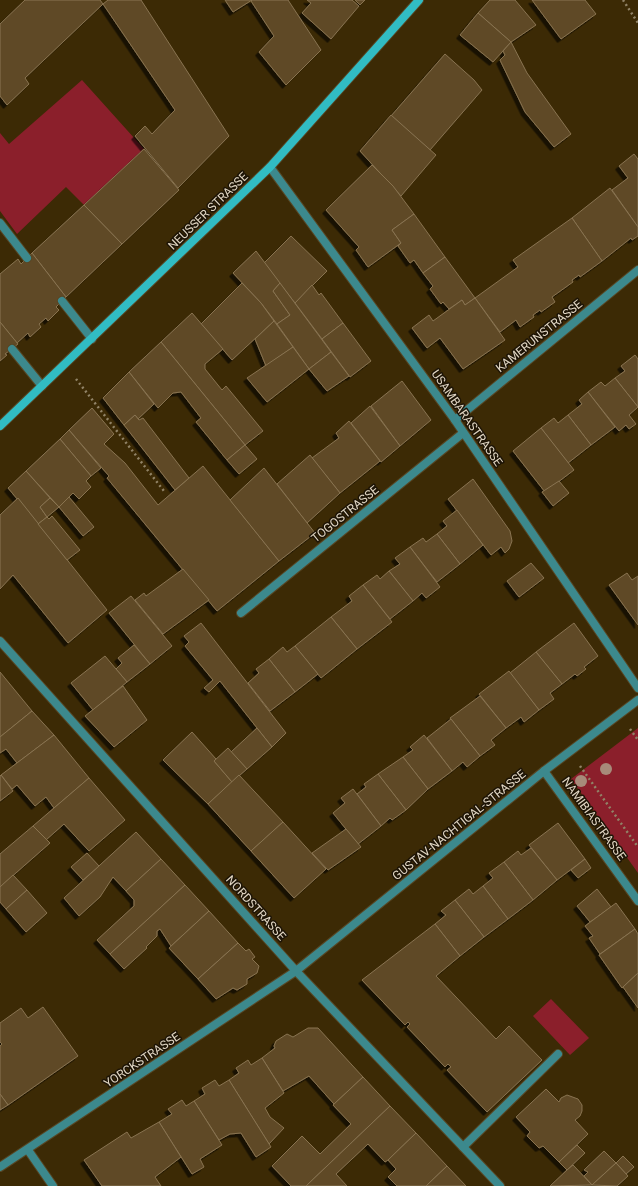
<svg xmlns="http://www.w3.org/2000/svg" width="638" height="1186" viewBox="0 0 638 1186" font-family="Roboto,sans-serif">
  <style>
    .green { fill: #8b1f2b }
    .building { fill: #5e4a28; stroke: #897350; filter: url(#shadow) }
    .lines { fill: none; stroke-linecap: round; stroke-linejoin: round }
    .service-casing { stroke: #574624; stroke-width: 10 }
    .minor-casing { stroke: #574624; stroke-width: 10 }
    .secondary-casing { stroke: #574624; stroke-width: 10 }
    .path { stroke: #918367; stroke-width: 2.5; stroke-dasharray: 2 3; stroke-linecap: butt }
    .service { stroke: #3c898d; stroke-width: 8 }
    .minor { stroke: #3c898d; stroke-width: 8 }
    .secondary { stroke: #31bcc3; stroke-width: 8 }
    .tree { fill: #a78b7a }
    .labels { text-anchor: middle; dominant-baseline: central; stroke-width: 3; stroke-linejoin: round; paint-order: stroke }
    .street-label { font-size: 12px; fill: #e2d7c4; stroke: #1d1406 }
  </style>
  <defs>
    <filter id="shadow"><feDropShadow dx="-3.5" dy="3.5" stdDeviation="0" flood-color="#0009"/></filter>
  </defs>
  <rect width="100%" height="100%" fill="#3c2a05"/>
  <g class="green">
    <path d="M82,80L144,149L84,205L66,187L17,234L0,211V133L9,144Z"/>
    <path d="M638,728V873L571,779Z"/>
    <path d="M551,999L589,1038L570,1055L533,1016Z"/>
  </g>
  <g class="building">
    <path d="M25,0H100L103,4L25,78L29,84L7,105L0,96V24Z"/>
    <path d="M108,0H141L229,136L178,188L135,136L145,126L152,134L175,110L103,4Z"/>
    <path d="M225,0H252L233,12Z"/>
    <path d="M252,0H288L321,50L286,85L259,52L274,36L251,1Z"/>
    <path d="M307,0H352L359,6L331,39L302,13L311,3Z"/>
    <path d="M355,0H365L360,5Z"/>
    <path d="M490,0H515L536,25L511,42L478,13Z"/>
    <path d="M532,0H585L596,14L561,39Z"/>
    <path d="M478,13L511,42L493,62L460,35Z"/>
    <path d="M511,42L527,73L571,134L554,147L525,112L500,60L505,55L503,51Z"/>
    <path d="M445,54L474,80L482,90L430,150L391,116Z"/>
    <path d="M391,115L436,155L401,196L360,151Z"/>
    <path d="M144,149L179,190L122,244L84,205Z"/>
    <path d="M634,154L638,159V227L612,190L628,178L619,166Z"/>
    <path d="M372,165L393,186L414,214L392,230L401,243L368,267L356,250L359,247L326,210Z"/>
    <path d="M610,188L638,227V236L632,240L631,238L602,261L572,218Z"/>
    <path d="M84,205L122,244L66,297L32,253Z"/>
    <path d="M414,214L445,257L423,273L414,260L410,263L398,246L401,243L392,230Z"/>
    <path d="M572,218L602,261L580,277L579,275L572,280L573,282L552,297L555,302L541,312L540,310L533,315L534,317L520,327L516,320L500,332L475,298L518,267L513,260Z"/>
    <path d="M291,236L327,271L295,303L264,263Z"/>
    <path d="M256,251L280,283L273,291L290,315L277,324L261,303L233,273Z"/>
    <path d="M32,253L66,297L56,307L59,310L48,321L46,318L39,324L41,327L30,337L28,333L17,343L0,322V274L18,259L21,264Z"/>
    <path d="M445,257L475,298L465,305L462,300L449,309L443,302L441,304L430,289L433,286L423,273Z"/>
    <path d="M242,283L261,303L274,321L232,360L201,324Z"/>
    <path d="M280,283L331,352L309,369L277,324L290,315L273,291Z"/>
    <path d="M312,285L319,295L321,293L343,323L322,339L295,303Z"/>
    <path d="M475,298L505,340L463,369L440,338L427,348L412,328L429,315L433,321L462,300L465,305Z"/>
    <path d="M192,313L223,349L205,364V369L222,390L226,386L263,431L245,445L161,342Z"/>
    <path d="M274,321L293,347L266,366L255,339Z"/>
    <path d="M0,322L18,344L5,354L7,355L0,361Z"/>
    <path d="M343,323L371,361L350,377L322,339Z"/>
    <path d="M161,342L245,445L227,460L196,422L201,418L181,392L173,393L158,408L129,372Z"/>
    <path d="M293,347L309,369L267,402L247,378Z"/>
    <path d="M331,352L349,376L327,391L309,369Z"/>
    <path d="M635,355L638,359V407L615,378L625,371L621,366Z"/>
    <path d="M129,372L154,404L138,419L135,415L124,425L103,398Z"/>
    <path d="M615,378L638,407L629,415L636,424L629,429L626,425L619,431L588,392L601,382L605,386Z"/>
    <path d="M402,381L431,420L400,446L371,406Z"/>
    <path d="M588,392L615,427L591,445L568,415L582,404L579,400Z"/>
    <path d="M370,406L400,446L381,462L351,423Z"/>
    <path d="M92,408L114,434L104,444L125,463L158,505L203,466L279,561L217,611L107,478L109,476L69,430Z"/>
    <path d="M135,415L139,420L143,418L189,478L175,490L124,425Z"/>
    <path d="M568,415L591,445L568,463L541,428L554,418L558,423Z"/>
    <path d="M349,421L380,461L340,493L312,458L339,438L336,433Z"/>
    <path d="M541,428L574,470L545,492L513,451Z"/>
    <path d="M69,430L101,468L91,476L60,439Z"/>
    <path d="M60,439L91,476L86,481L91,487L79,499L73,493L59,507L26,471Z"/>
    <path d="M245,445L257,459L239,474L227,460Z"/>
    <path d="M310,455L340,493L307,523L277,484Z"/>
    <path d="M264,468L315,533L279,561L230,500Z"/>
    <path d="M26,471L50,498L40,507L47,517L38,524L8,488Z"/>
    <path d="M473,479L510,531L512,541L509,549L505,553L501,547L491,555L448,499Z"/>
    <path d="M559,481L569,493L553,506L542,492Z"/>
    <path d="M69,497L94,527L83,536L59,507Z"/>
    <path d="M18,498L107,610L68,643L13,575L0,589V515Z"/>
    <path d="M50,498L59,507L47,517L40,507Z"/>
    <path d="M457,510L483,545L460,564L437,534L447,526L443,521Z"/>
    <path d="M52,516L80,550L67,560L38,524L47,517L49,519Z"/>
    <path d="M437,534L460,564L437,582L410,547L423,538L426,542Z"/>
    <path d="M410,547L440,587L426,598L422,593L413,601L389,571L400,564L395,558Z"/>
    <path d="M531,563L544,578L519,597L507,581Z"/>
    <path d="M183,569L209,600L163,634L135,600L144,593L146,596Z"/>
    <path d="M389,571L413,601L390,619L363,585L377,575L380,579Z"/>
    <path d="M627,573L632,580L638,576V625L609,585Z"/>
    <path d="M363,585L392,622L357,649L331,617L352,601L349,596Z"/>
    <path d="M131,596L172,646L150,664L109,613Z"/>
    <path d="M331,617L357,649L321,678L295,646Z"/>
    <path d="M201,623L286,733L272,747L220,681L209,692L204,688L213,680L185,646L189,642L184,636Z"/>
    <path d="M574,623L598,656L584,667L586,669L577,676L575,674L562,684L536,652Z"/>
    <path d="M134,645L150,664L127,682L116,669L122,663L118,658Z"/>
    <path d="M295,646L318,674L295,692L269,659L283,647L287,652Z"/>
    <path d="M536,652L562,684L550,693L554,699L539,710L510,673Z"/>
    <path d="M105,656L127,682L93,710L71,683Z"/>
    <path d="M269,659L295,692L270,711L248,683L259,673L256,669Z"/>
    <path d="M509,671L539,710L524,722L521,717L506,728L479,694Z"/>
    <path d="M0,672L32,711L0,737Z"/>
    <path d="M123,686L147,720L114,747L85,716Z"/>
    <path d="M480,696L506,728L491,740L495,745L480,756L450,718Z"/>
    <path d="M32,711L54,735L17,763L6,749L0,753V737Z"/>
    <path d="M451,719L480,756L467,767L463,762L452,771L427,738Z"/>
    <path d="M257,728L272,747L247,769L231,752Z"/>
    <path d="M192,732L216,759L214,761L232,782L208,804L163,760Z"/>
    <path d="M54,735L89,778L54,808L46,797L35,806L17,785L12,789L1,775Z"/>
    <path d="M424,735L452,771L428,789L403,757L413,750L410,747Z"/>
    <path d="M228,748L247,769L232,782L214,761Z"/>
    <path d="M403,757L428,789L406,810L378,774Z"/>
    <path d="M378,774L406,810L392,820L390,818L381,826L357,794L366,787L364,784Z"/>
    <path d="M1,775L13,791L0,801V776Z"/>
    <path d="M239,775L283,822L251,851L208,804Z"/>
    <path d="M89,778L125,820L89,851L64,824L46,840L33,826Z"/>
    <path d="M353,789L381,826L358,844L333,813L345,803L341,798Z"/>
    <path d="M283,822L326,869L294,898L251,851Z"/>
    <path d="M558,823L585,859L557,880L529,845Z"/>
    <path d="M33,826L50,843L0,887V854Z"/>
    <path d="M346,829L361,847L328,870L312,853Z"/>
    <path d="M136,832L161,859L126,891L113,877L100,897L79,916L64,898Z"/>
    <path d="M531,848L557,880L533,900L504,862L518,851L521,855Z"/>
    <path d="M87,853L99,866L83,880L71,867Z"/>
    <path d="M161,859L185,885L110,954L97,940L134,906V900L126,891Z"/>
    <path d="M585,859L591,868L578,878L571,870Z"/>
    <path d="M504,862L533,900L508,919L483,886L493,878L489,873Z"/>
    <path d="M13,875L27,890L6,909L0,902V887Z"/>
    <path d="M185,885L209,911L171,946L160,929L157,931V936L146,947L147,948L124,969L110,954Z"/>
    <path d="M483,886L508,919L484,937L455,900L469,889L473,894Z"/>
    <path d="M597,889L611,907L590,922L577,906Z"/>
    <path d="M27,890L47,913L26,932L6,909Z"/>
    <path d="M455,900L484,937L460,956L435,924L446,915L441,911Z"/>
    <path d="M616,903L635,929L600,954L589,938L593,936L585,926Z"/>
    <path d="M209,911L238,943L198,979L169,948Z"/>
    <path d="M435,924L460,956L436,976L496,1039L509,1026L542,1060L487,1112L447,1070L451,1067L448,1064L445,1067L407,1027L410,1024L408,1022L405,1025L362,980Z"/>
    <path d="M635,929L638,934V973L622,988L599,955Z"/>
    <path d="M238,943L246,951L249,949L255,957L252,959L259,966L257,973L247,979V984L237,990L233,988L216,999L198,979Z"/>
    <path d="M638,973V1008L623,987Z"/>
    <path d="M43,1007L78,1056L8,1105L0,1094V1046L2,1044L0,1042V1023L21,1008L28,1018Z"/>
    <path d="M308,1028H318L363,1077L334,1104L309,1076L283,1091L262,1058L275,1048L274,1046L276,1041L287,1034L293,1037Z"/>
    <path d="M262,1058L284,1093L265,1108L270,1117L284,1128L269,1144L229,1080L239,1073L236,1068L248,1060L251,1065Z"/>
    <path d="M363,1077L390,1106L306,1186H291L272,1166L302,1136L320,1154L351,1124L333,1105Z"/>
    <path d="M215,1080L219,1086L229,1080L271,1147L256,1157L241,1133L230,1134L219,1140L194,1101L205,1094L202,1088Z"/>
    <path d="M546,1089L559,1102L561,1098L567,1095L578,1099L582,1105V1111L580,1116L575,1120L588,1134L559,1162L543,1146L539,1148L527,1136L530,1132L516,1117Z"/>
    <path d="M0,1094L8,1105L0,1110Z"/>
    <path d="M182,1100L186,1106L194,1101L222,1145L200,1159L204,1167L192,1174L159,1122L172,1114L168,1109Z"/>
    <path d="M390,1106L416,1133L388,1160L385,1162L368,1144L336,1174L347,1186H306Z"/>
    <path d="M159,1122L181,1157L155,1177L161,1186H102L84,1160L127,1132L131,1138Z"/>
    <path d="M416,1133L447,1166L426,1186H397L388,1177L396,1169L388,1160Z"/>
    <path d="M577,1145L585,1153L567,1170L559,1162Z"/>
    <path d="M604,1151L616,1163L592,1185L584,1176L588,1172L584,1170Z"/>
    <path d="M623,1156L634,1167L626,1174L616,1163Z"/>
    <path d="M616,1163L628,1176L617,1186L592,1185Z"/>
    <path d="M573,1165L592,1185L550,1186L567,1170Z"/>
    <path d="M447,1166L466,1186H426Z"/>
  </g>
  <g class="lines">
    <g class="service-casing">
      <g id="service">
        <path d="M0,223L27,258"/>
        <path d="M62,301L92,339"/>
        <path d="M12,349L42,386"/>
        <path d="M463,1147L558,1054"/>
      </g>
    </g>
    <g class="minor-casing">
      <g id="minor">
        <path d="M270,167L455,420L638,688"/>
        <path d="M455,420L638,270"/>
        <path d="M241,613L463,433"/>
        <path d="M0,641L296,971L500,1186"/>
        <path d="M544,771L638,901"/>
        <path d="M28,1150L53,1186"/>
        <path d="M0,1167L296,971L544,771L638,700"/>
      </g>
    </g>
    <g class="secondary-casing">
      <path id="secondary" d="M0,426L270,167L419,0"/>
    </g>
    <g class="path">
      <path d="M623,0L638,23"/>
      <path d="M76,379L164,491"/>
      <path d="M630,729L638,740"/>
      <path d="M580,766L638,847"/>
    </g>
    <use href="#service" class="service"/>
    <use href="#minor" class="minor"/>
    <use href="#secondary" class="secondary"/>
  </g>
  <g class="tree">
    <circle cx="606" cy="769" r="6"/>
    <circle cx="581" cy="781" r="6"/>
  </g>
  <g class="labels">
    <g class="street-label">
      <text transform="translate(208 211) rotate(-44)">NEUSSER STRASSE</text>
      <text transform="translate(539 336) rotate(-39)">KAMERUNSTRASSE</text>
      <text transform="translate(467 418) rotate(55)">USAMBARASTRASSE</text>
      <text transform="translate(345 514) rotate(-39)">TOGOSTRASSE</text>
      <text transform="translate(594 819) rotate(54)">NAMIBIASTRASSE</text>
      <text transform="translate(459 825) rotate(-39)">GUSTAV-NACHTIGAL-STRASSE</text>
      <text transform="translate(256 908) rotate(48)">NORDSTRASSE</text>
      <text transform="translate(142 1060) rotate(-34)">YORCKSTRASSE</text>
    </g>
  </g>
</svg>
